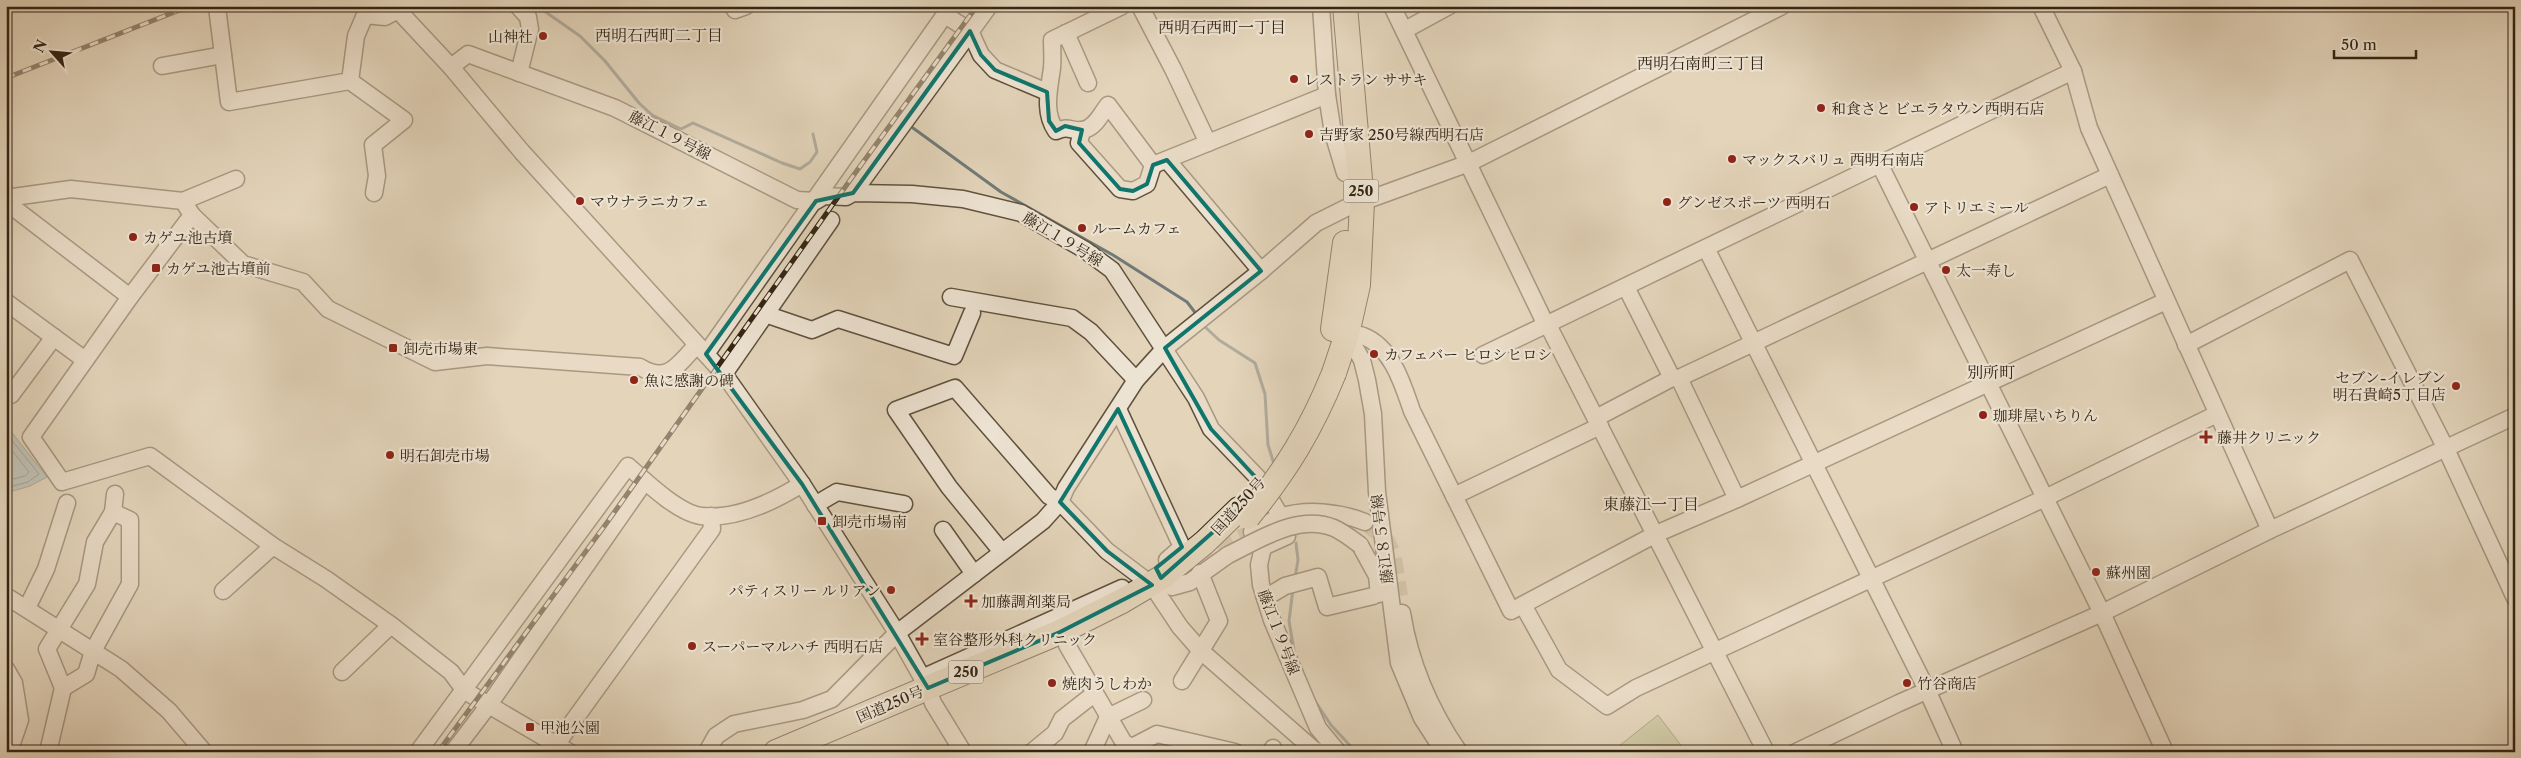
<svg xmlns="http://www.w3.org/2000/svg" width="2521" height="758" viewBox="0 0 2521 758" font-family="'Libre Caslon Text','Noto Serif JP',serif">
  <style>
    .green { fill: #b7bc8d; stroke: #757050 }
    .water { fill: #9bb5bb; stroke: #717b78 }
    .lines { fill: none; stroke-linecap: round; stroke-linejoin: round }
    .shore { stroke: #676d68; stroke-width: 1 }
    .stream { stroke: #717b78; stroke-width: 3 }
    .minor-tunnel { stroke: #c0b199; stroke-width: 16; stroke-dasharray: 16 8; stroke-linecap: butt }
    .minor-casing { stroke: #5f513e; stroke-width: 19 }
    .highway-casing { stroke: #332514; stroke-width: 26 }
    .minor { stroke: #ede3d2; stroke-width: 16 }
    .highway { stroke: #e3d4ba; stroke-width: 24 }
    .rail-casing { stroke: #332514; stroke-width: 5 }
    .rail { stroke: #ede3d2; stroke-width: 3; stroke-dasharray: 9; stroke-linecap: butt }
    .minor-bridge-casing { stroke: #5f513e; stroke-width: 19; stroke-linecap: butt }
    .highway-bridge-casing { stroke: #332514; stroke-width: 26; stroke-linecap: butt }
    .minor-bridge { stroke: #ede3d2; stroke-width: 16 }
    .highway-bridge { stroke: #e3d4ba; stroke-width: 24 }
    .marked { fill: none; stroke: #0f766e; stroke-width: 4; stroke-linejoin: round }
    .poi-dot { fill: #8f2418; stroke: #ede3d2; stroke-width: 2 }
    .labels { text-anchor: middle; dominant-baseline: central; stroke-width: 4.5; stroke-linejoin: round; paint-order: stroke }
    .shield { fill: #ede3d2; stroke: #6b5e4d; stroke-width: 1 }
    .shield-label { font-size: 14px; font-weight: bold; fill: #332514 }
    .poi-label { font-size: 15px; fill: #332514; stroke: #ede3d2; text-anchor: start }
    .street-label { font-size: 15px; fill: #332514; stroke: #ede3d2 }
    .neighbourhood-label { font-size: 16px; fill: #332514; stroke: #ede3d2 }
  </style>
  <rect width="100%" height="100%" fill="#e3d4ba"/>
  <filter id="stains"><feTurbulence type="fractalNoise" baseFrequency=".004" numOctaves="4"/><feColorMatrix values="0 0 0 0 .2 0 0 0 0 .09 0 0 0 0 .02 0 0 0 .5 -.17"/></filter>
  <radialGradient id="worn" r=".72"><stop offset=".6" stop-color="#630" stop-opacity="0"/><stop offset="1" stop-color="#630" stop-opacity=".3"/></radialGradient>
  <path class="green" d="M1658,715L1686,752L1614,750Z"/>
  <path class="water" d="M6,425L47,477L30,486L6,493Z"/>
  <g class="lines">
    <g class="shore">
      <path d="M6,433L39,474L28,482L6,488"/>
      <path d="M6,443L29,472L25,476L6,481"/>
    </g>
    <g class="stream">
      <path d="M537,6L580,36L605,61L639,103L652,115L681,129L693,123L782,163L800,169L810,162L817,152L813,134"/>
      <path d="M913,128L1001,192L1113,255L1187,302L1197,315"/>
      <path d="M1203,325L1219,340L1255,363L1265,394L1268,445L1275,467"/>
      <path d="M1295,578L1298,560L1296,543"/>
      <path d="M1293,589L1289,621L1295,656"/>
      <path d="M1315,701L1331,725L1356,752"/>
    </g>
    <g class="minor-tunnel">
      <path d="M1365,522L1387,541L1393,553L1400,596"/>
      <path d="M1196,557L1252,532"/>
    </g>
    <g class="minor-casing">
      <g id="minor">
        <path d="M394,6L451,67L522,152L724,374L802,484L897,633L928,688L933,703L963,752"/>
        <path d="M518,6L528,17L530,29L519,73"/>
        <path d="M733,6L735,10L746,6"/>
        <path d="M1122,6L1052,40C1052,49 1053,59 1052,68C1049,90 1043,112 1056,131C1069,125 1072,132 1083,130C1095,128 1101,114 1108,105L1153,165"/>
        <path d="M1140,6L1173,69L1208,143"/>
        <path d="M1321,6L1327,95L1333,133L1345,173"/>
        <path d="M1392,6L1546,325L1549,327L1766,752"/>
        <path d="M2041,6L2073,71L2089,128L2270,530"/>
        <path d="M217,7L229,102L350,81L356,36L365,15L385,17L398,10"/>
        <path d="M945,15L970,31L981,55L995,70L1047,92"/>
        <path d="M1405,30L1449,6"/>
        <path d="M1066,33L1088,83"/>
        <path d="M162,66L223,55"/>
        <path d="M451,67L468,54L615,108L797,200L816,201L824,196L846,197L853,193L912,194L963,199L1021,213L1085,250L1112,270L1196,398L1211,429L1258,478L1281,517L1287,536L1263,547L1259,565L1261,585L1272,620L1318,728L1338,752"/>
        <path d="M350,81L404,120L373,145L377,176L374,193"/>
        <path d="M1082,130L1079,143L1120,189L1133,191L1147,184L1153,165"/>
        <path d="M1167,160L1261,271"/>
        <path d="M1879,163L2102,613L2165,752"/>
        <path d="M1153,165L1327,95"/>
        <path d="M853,193L989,6"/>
        <path d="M6,198L71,189L183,201L192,215L243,264L303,282L328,309L435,362L487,356L640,367C668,384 677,365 696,346"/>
        <path d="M183,201L236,179"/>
        <path d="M6,202L130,297L192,215"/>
        <path d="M1706,248L1927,690L1955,752"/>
        <path d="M1626,287L1672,378"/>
        <path d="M130,297L31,437L62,482L150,456L273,546L326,579L391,625L451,672L465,691L569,752"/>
        <path d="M951,297L1072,318L1091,332L1136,380"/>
        <path d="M6,302L85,360"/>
        <path d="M765,314L812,330L838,319L954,356L972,313"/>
        <path d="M1343,333L1347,334L1362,360L1367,380L1373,414L1377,492L1399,663L1422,718L1444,752"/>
        <path d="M1347,334C1352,334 1359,334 1363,336C1392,347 1403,385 1412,411L1511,611L1656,534L1737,499L2166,301"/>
        <path d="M2186,345L2350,260L2446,449L2515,598"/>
        <path d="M706,354L951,6"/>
        <path d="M1483,355L2073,71"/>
        <path d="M724,374L831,220"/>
        <path d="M1679,378L1737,499"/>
        <path d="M6,391L11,395L54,337"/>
        <path d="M1118,409L1182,547L1167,560"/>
        <path d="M1596,418L1672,378H1679L2110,175"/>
        <path d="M1454,496L1600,426"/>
        <path d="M815,505L837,492L904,504"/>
        <path d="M943,530L974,574"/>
        <path d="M1252,532C1261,527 1271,521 1280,517C1307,508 1339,512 1365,522"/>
        <path d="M1360,545L1377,576L1379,594"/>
        <path d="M1002,552L949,487L896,410L955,388L1049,496L1060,502L1107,551L1152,585L1180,627L1201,651L1314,750L1320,752"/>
        <path d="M1172,587L1190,582L1228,555"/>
        <path d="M223,591L273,546"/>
        <path d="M6,596L121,669L169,711L204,752"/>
        <path d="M1265,598L1285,586L1318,577L1327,607L1373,596"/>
        <path d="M1523,605L1559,670L1607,706L1636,688L2045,498L2217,414"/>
        <path d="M27,608L46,569L67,503"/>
        <path d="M1402,613C1410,663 1430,710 1459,752"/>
        <path d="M1067,645L1124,743L1132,747L1157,734L1235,752"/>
        <path d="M6,669L14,683L20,720L9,752"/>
        <path d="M342,672L391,625"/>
        <path d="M922,678L1122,588"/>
        <path d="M1182,681L1219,621L1200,573"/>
        <path d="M63,688L47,649L87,584L95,542L113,512L115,494"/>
        <path d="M556,745L712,529L711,516"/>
        <path d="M48,752L63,688L86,674L93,651L130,584V520L113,512"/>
        <path d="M418,752L628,466C645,481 678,513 701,516C736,520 773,502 802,484"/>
        <path d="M453,752L488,706L645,481"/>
        <path d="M707,752L716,736L734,724L803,710L832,699L897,633L1043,521L1060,502L1066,488L1136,380L1165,348L1261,271L1316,223L1348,207L1469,163L1782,6"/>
        <path d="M1032,752L1055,733L1062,719L1094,694"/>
        <path d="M1092,752L1108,717L1143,700"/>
        <path d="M1271,752L1273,748"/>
        <path d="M1796,752L1899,703L2102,613L2270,530L2515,416"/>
      </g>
    </g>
    <g class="highway-casing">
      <g id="highway">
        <path d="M1333,329L1345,243"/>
        <path d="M1334,373L1347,334L1358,285L1362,202L1345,6"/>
        <path d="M776,752L1060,632L1122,601L1161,578L1205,542L1239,509"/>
      </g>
    </g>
    <use href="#minor" class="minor"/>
    <use href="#highway" class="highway"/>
    <g class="rail-casing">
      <g id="rail">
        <path d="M6,78L190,6"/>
        <path d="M438,752L606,524L853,176L977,6"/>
      </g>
    </g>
    <use href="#rail" class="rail"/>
    <g class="minor-bridge-casing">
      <path id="minor-bridge" d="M1228,555C1259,540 1299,513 1334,528C1343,532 1352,539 1360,545"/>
    </g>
    <g class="highway-bridge-casing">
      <path id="highway-bridge" d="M1248,517C1286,470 1311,430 1334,373"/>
    </g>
    <use href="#minor-bridge" class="minor-bridge"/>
    <use href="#highway-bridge" class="highway-bridge"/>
  </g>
  <path d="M0 0H2521V758H0ZM970,31L981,55L995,70L1047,92L1049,121L1056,131L1065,126L1082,130L1079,143L1120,189L1133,191L1147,184L1153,165L1167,160L1261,271L1165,348L1211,429L1260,482L1239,509L1161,578L1156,568L1182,547L1118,409L1060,502L1107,551L1152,585L1060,632L928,688L802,484L706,354L816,201L853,193Z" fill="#e3d4ba" fill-opacity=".55" fill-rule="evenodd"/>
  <path class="marked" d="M970,31L981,55L995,70L1047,92L1049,121L1056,131L1065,126L1082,130L1079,143L1120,189L1133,191L1147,184L1153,165L1167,160L1261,271L1165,348L1211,429L1260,482L1239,509L1161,578L1156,568L1182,547L1118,409L1060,502L1107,551L1152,585L1060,632L928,688L802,484L706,354L816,201L853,193Z"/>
  <g class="poi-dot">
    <circle cx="543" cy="36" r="5"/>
    <circle cx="1294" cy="79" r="5"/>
    <circle cx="1821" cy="108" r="5"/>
    <circle cx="1309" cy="134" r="5"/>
    <circle cx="1732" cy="159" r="5"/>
    <circle cx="580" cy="201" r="5"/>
    <circle cx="1667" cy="202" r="5"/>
    <circle cx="1914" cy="207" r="5"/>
    <circle cx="1082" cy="228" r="5"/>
    <circle cx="133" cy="237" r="5"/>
    <rect x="151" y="263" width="10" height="10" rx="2.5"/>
    <circle cx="1946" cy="270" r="5"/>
    <rect x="388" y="343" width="10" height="10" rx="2.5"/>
    <circle cx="1374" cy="354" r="5"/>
    <circle cx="634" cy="380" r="5"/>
    <circle cx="2456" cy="386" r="5"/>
    <circle cx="1983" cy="415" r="5"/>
    <path d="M2203.5 429.5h5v5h5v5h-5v5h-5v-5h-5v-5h5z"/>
    <circle cx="390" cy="455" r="5"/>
    <rect x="817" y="516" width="10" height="10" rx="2.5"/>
    <circle cx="2096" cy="572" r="5"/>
    <circle cx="891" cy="590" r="5"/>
    <path d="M968.5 593.5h5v5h5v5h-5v5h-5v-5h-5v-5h5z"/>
    <path d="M919.5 631.5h5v5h5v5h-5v5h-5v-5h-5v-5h5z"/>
    <circle cx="692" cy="646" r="5"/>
    <circle cx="1052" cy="683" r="5"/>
    <circle cx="1907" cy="683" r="5"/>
    <rect x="525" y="722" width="10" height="10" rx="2.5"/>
  </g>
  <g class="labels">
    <g class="shield">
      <rect x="1343.5" y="179.5" width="35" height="23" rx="4"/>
      <rect x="948.5" y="660.5" width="35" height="23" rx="4"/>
    </g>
    <g class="shield-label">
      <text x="1361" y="191">250</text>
      <text x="966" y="672">250</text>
    </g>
    <g class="poi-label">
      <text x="533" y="36" text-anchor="end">山神社</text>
      <text x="1304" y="79">レストラン ササキ</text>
      <text x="1831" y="108">和食さと ビエラタウン西明石店</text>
      <text x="1319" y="134">吉野家 250号線西明石店</text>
      <text x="1742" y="159">マックスバリュ 西明石南店</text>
      <text x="590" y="201">マウナラニカフェ</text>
      <text x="1677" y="202">グンゼスポーツ 西明石</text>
      <text x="1924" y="207">アトリエミール</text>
      <text x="1092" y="228">ルームカフェ</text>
      <text x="143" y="237">カゲユ池古墳</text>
      <text x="166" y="268">カゲユ池古墳前</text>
      <text x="1956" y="270">太一寿し</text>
      <text x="403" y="348">卸売市場東</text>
      <text x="1384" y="354">カフェバー ヒロシヒロシ</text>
      <text x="2446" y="377" text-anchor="end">セブン-イレブン<tspan x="2446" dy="17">明石貴崎5丁目店</tspan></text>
      <text x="644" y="380">魚に感謝の碑</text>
      <text x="1993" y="415">珈琲屋いちりん</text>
      <text x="2217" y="437">藤井クリニック</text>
      <text x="400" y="455">明石卸売市場</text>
      <text x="832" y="521">卸売市場南</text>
      <text x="2106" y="572">蘇州園</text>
      <text x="881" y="590" text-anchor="end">パティスリー ルリアン</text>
      <text x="981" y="601">加藤調剤薬局</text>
      <text x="933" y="639">室谷整形外科クリニック</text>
      <text x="702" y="646">スーパーマルハチ 西明石店</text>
      <text x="1062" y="683">焼肉うしわか</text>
      <text x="1917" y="683">竹谷商店</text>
      <text x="540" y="727">甲池公園</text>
    </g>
    <g class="street-label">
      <text transform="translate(670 135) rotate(27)">藤江１９号線</text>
      <text transform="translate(1063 239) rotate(31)">藤江１９号線</text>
      <text transform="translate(1238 506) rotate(-48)">国道250号</text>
      <text transform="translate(1382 539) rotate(-97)">藤江８５号線</text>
      <text transform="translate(1279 632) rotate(69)">藤江１９号線</text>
      <text transform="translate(890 704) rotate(-23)">国道250号</text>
    </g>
    <g class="neighbourhood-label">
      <text x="1222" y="27">西明石西町一丁目</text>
      <text x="659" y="35">西明石西町二丁目</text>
      <text x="1701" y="63">西明石南町三丁目</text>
      <text x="1991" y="372">別所町</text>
      <text x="1651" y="504">東藤江一丁目</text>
    </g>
  </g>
  <rect width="2521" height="758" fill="none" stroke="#e3d4ba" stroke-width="25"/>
  <rect x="8" y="8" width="2506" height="743" fill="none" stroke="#332514" stroke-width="2.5"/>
  <rect x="12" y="12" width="2496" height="733" fill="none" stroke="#332514"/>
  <g transform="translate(52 52) rotate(297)" stroke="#ede3d2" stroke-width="4" paint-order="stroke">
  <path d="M0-4L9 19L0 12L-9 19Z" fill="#332514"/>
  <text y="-8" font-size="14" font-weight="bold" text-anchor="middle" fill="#332514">N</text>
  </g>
  <path d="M2334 50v8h82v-8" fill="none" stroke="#332514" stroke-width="2.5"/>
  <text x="2341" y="50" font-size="15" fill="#332514" stroke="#ede3d2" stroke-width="4" paint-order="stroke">50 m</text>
  <rect width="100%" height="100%" filter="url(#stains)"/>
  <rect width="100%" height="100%" fill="url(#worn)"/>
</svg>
